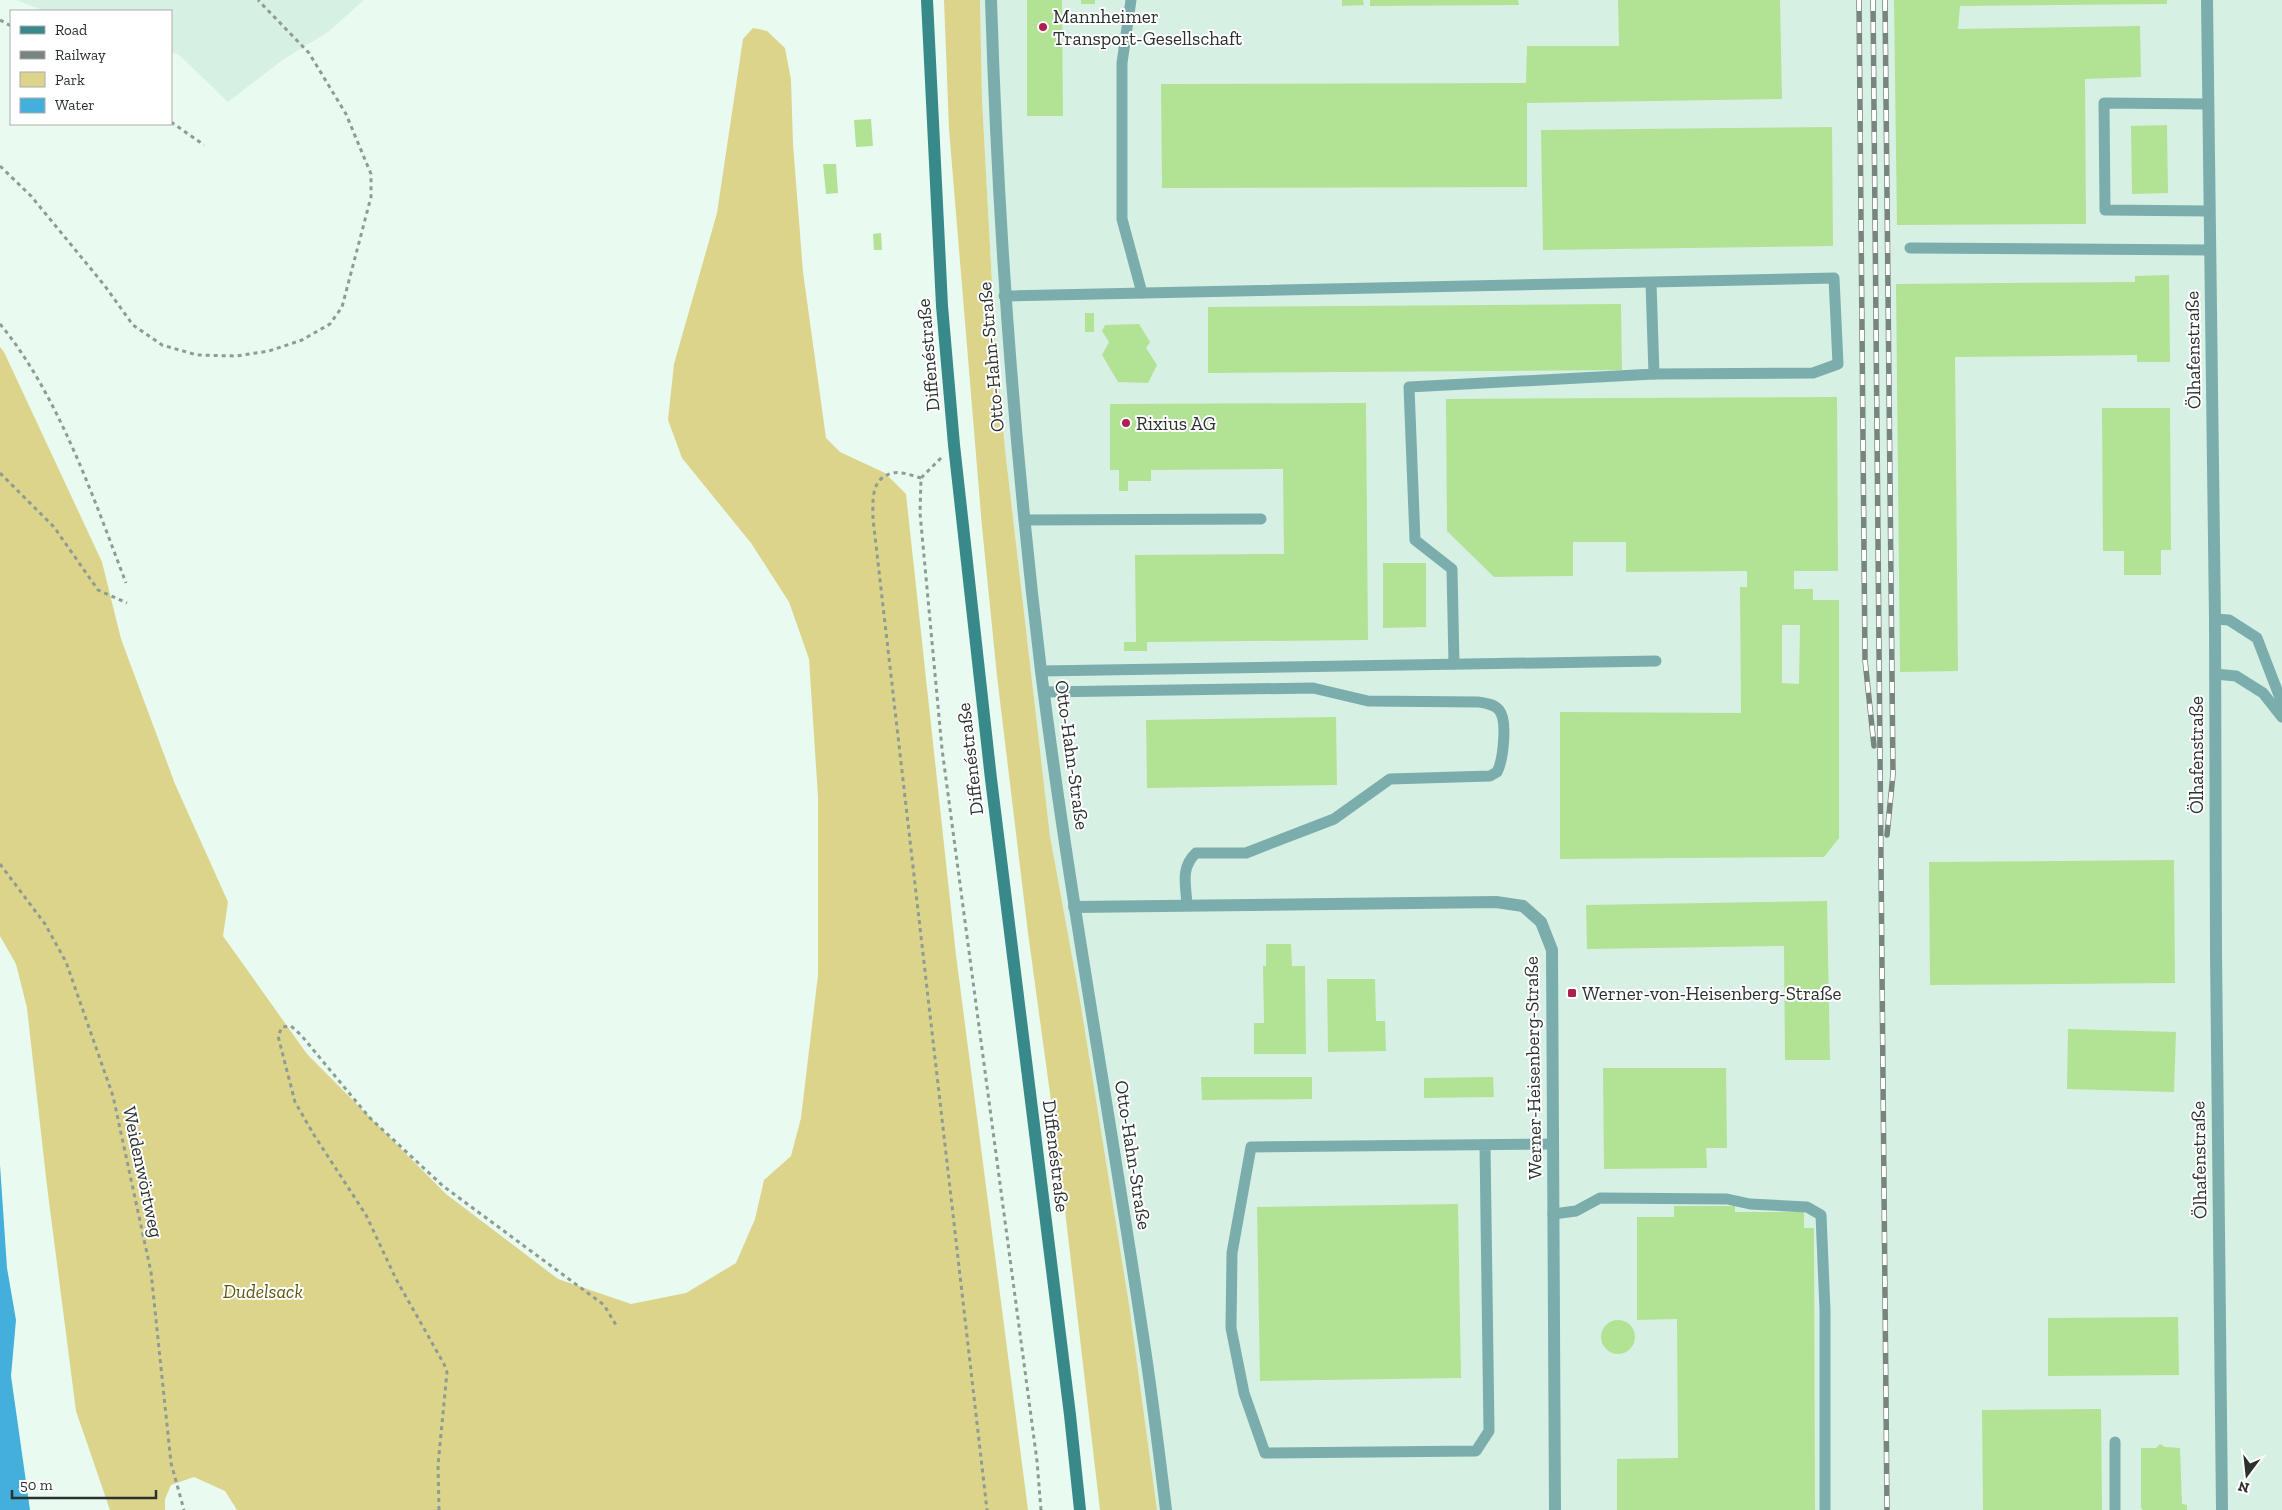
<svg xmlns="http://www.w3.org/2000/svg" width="2282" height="1510" viewBox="0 0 2282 1510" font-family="'Zilla Slab',serif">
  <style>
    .built { fill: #d7f0e4 }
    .green { fill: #ddd48b }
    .water { fill: #43afda }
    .building { fill: #b2e294; fill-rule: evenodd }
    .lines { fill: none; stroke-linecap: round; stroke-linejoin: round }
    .path { stroke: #8f9b95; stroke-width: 3; stroke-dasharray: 4 4; stroke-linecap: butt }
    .lane { stroke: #7cadad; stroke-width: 11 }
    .street { stroke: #7cadad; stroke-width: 12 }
    .secondary { stroke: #37898a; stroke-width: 12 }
    .rail-casing { stroke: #78847e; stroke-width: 5.5 }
    .rail { stroke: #fff; stroke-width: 4; stroke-dasharray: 11; stroke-linecap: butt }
    .poi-dot { fill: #b01f4e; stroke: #fff; stroke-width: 2 }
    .labels { text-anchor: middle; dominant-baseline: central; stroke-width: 4; stroke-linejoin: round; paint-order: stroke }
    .poi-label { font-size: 19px; fill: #2a312e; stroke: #fff; text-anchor: start }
    .street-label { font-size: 19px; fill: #2a312e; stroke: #fff }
    .park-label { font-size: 19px; font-style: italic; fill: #5f5710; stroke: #fff }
  </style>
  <rect width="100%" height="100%" fill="#e9faf1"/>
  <g class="built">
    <path d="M16,0H364L328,32L281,61L228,102L179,55L171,52V11H45Z"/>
    <path d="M980,0H2282V1510H1157L1129,1304L1080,1000L1050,836L1005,449L995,338L982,99Z"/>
  </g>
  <g class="green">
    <path d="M944,0H980L982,99L995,338L1005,449L1050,836L1080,1000L1129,1304L1157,1510H1100L1059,1159L1028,933L997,676L982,527L949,129Z"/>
    <path d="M753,28L767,31L785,48L791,80L793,144L803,272L826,438L840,452L885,473L906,494L956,955L1028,1510H237L225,1491L194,1477L171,1485L165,1499V1510H110L76,1411L47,1186L27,1008L16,964L0,936V347L4,352L102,562L121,639L175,784L228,902L223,936L307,1054L446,1194L558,1279L631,1304L686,1293L736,1263L755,1219L764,1180L791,1156L801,1118L818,975V797L809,659L789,602L751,543L682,458L668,420L674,364L717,213L743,39Z"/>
  </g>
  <path class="water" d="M0,1165L7,1268L16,1320L11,1376L30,1510H0Z"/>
  <g class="building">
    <path d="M1027,0H1062L1063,116H1027Z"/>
    <rect x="1081" y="0" width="14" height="4"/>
    <path d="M1342,0H1363L1364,5L1342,6Z"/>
    <path d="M1370,0H1518L1519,5L1370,6Z"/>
    <path d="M1618,0H1780L1782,99L1527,103V187L1162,188L1161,84L1526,83L1527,46H1619Z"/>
    <path d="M1894,0H2167V4L1960,6L1958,29L2140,26L2141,77L2085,79L2086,224L1897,225Z"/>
    <path d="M871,119L873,146L856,147L854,120Z"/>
    <path d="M2167,125L2168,193L2132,194L2131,126Z"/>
    <path d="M1832,127L1833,246L1543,250L1541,130Z"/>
    <path d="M823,164H836L838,193L826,194Z"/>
    <path d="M881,233L882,250H874L873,234Z"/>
    <path d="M2169,275L2170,362H2137V355L1955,357L1958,671L1900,672L1896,284L2135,282V276Z"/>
    <path d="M1621,304L1622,370L1208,373V307Z"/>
    <rect x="1085" y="313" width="9" height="19"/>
    <path d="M1139,324L1150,342L1146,348L1157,365L1148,383L1118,382L1102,355L1109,342L1102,331L1105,325Z"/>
    <path d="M1837,397L1838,571H1794V589H1813V600H1839V838L1824,857L1560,859V712L1741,713L1740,587H1747V571L1626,572V542H1573V576L1494,577L1447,531L1446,399ZM1782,625H1800L1799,684L1782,683Z"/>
    <path d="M1366,403L1368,640L1147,642V651H1124V642H1136L1135,555L1284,554L1283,469L1151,470V481H1128V491H1119V470H1110V404Z"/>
    <path d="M2102,408H2170L2171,550H2161V575H2124V551H2103Z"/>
    <path d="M1383,563H1426V627L1383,628Z"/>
    <path d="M1336,717L1337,785L1147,788L1146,720Z"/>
    <path d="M2174,860L2175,983L1930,985L1929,862Z"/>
    <path d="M1827,901L1830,1060H1785L1784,946L1587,949L1586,905Z"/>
    <path d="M1266,944H1291L1292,966H1305L1306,1054H1254V1023H1264L1263,966H1266Z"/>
    <path d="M1327,979H1375L1376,1021H1385L1386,1051L1328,1052Z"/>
    <path d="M2068,1029L2176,1032L2174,1092L2067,1089Z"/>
    <path d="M1603,1068H1726L1727,1148H1706L1707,1168L1604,1169Z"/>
    <path d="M1201,1077H1312V1099L1202,1100Z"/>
    <path d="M1493,1077L1494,1097L1424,1098V1078Z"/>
    <path d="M1458,1204L1461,1378L1260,1381L1257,1207Z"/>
    <path d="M1674,1206H1735V1212H1804V1228H1814L1815,1510H1617V1459L1678,1458L1677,1319L1637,1320V1217H1674Z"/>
    <path d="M2178,1317L2179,1375L2048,1376V1318Z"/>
    <circle cx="1618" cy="1337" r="17"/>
    <path d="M2101,1409L2102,1510H1983L1982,1410Z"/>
    <path d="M2160,1444L2165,1447L2180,1448L2182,1504L2187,1505V1510H2143L2141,1508V1448H2156Z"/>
  </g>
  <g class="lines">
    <g class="path">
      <path d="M0,20L11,26"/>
      <path d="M171,122L204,145"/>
      <path d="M0,166L31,196L105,286L133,325L162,345L197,355L236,356L269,351L302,340L330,324L342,307L371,197V174L346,114L309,53L258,0"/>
      <path d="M0,324C58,394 94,499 126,583"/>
      <path d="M941,458L921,478L920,513L942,749L1037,1461L1041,1510"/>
      <path d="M0,473L54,527L98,590L127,603"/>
      <path d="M921,478C913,476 901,471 893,473C870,478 873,501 873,519L987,1510"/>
      <path d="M0,864L45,924L66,962L113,1096L151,1272L171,1463L184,1510"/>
      <path d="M439,1510L438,1465L447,1372L444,1364L396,1279L366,1215L314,1135L295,1102L278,1036L282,1027L291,1026L301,1035L369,1117L443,1186L604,1305L616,1325"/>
    </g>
    <g class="lane">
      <path d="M1131,0L1122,63V219L1142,293"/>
      <path d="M2208,104L2104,103L2105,210L2209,211"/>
      <path d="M1910,248L2210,250"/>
      <path d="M1004,296L1834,278L1838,364L1813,373L1654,374"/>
      <path d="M1024,520L1261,519"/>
      <path d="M2215,619L2229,620L2257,638L2282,703"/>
      <path d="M1454,664L1452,569L1415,540L1409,387L1654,374L1651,283"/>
      <path d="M1041,671L1656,661"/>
      <path d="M2215,674L2236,676L2263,693L2282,717"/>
      <path d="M1044,692L1313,688L1368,701L1478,702C1485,703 1494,704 1499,710C1508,720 1503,761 1497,772L1490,776L1390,779L1334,819L1246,853H1196C1180,868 1186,885 1187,905"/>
      <path d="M1485,1145L1489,1431L1476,1451L1265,1453L1244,1393L1231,1328L1232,1253L1251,1147L1553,1144"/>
      <path d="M1553,1214L1576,1211L1600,1198L1727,1199L1750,1204L1807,1207L1821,1215L1825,1310V1510"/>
      <path d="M2115,1510V1442"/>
    </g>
    <g class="street">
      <path d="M991,0C998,224 1014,448 1041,671C1069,893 1110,1114 1143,1336C1152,1394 1159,1452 1166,1510"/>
      <path d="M2207,0L2215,619L2216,952L2222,1510"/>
      <path d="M1074,907L1496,902L1523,906L1541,922L1552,950L1555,1510"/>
    </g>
    <path class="secondary" d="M927,0L942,306L954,445L991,779L1070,1415L1080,1510"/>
    <g class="rail-casing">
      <g id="rail">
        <path d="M1859,0L1865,660L1874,746"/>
        <path d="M1873,0L1887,1510"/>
        <path d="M1885,0L1893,774L1887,835"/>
      </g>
    </g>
    <use href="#rail" class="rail"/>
  </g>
  <g class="poi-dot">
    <circle cx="1043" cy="27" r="5"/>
    <circle cx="1126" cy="423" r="5"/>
    <rect x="1567" y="988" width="10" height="10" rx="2.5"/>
  </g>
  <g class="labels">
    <g class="poi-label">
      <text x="1053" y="16">Mannheimer<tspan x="1053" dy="22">Transport-Gesellschaft</tspan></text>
      <text x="1136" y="423">Rixius AG</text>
      <text x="1582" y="993">Werner-von-Heisenberg-Straße</text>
    </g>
    <g class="street-label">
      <text transform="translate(2193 350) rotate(-91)">Ölhafenstraße</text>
      <text transform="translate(928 355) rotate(-95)">Diffenéstraße</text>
      <text transform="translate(991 357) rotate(-95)">Otto-Hahn-Straße</text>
      <text transform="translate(1072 755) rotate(82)">Otto-Hahn-Straße</text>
      <text transform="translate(2196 755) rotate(-90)">Ölhafenstraße</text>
      <text transform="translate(970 759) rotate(-97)">Diffenéstraße</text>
      <text transform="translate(1533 1068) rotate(-91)">Werner-Heisenberg-Straße</text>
      <text transform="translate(1133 1155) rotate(81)">Otto-Hahn-Straße</text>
      <text transform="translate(1056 1156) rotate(83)">Diffenéstraße</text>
      <text transform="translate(2199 1160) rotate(-91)">Ölhafenstraße</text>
      <text transform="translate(143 1172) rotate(78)">Weidenwörtweg</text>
    </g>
    <g class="park-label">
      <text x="263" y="1291">Dudelsack</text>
    </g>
  </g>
  <rect x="10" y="10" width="162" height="115" fill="#ffffff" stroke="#aaadab"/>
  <rect x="20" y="26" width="25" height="8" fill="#37898a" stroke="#aaadab"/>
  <text x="55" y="35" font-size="15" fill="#2a312e">Road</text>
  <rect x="20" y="51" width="25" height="8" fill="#78847e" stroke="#aaadab"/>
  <text x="55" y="60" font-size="15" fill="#2a312e">Railway</text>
  <rect x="20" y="72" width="25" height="15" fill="#ddd48b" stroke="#aaadab"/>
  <text x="55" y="85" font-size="15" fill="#2a312e">Park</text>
  <rect x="20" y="98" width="25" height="15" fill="#43afda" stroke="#aaadab"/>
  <text x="55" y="110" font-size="15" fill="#2a312e">Water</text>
  <g transform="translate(2247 1475) rotate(195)" stroke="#ffffff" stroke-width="4" paint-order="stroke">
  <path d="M0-4L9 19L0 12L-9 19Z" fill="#2a312e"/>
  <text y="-8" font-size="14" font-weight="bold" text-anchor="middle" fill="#2a312e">N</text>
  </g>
  <path d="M12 1490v8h144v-8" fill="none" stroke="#2a312e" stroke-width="2.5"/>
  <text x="20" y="1490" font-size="15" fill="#2a312e" stroke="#ffffff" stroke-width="4" paint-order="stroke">50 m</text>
</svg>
